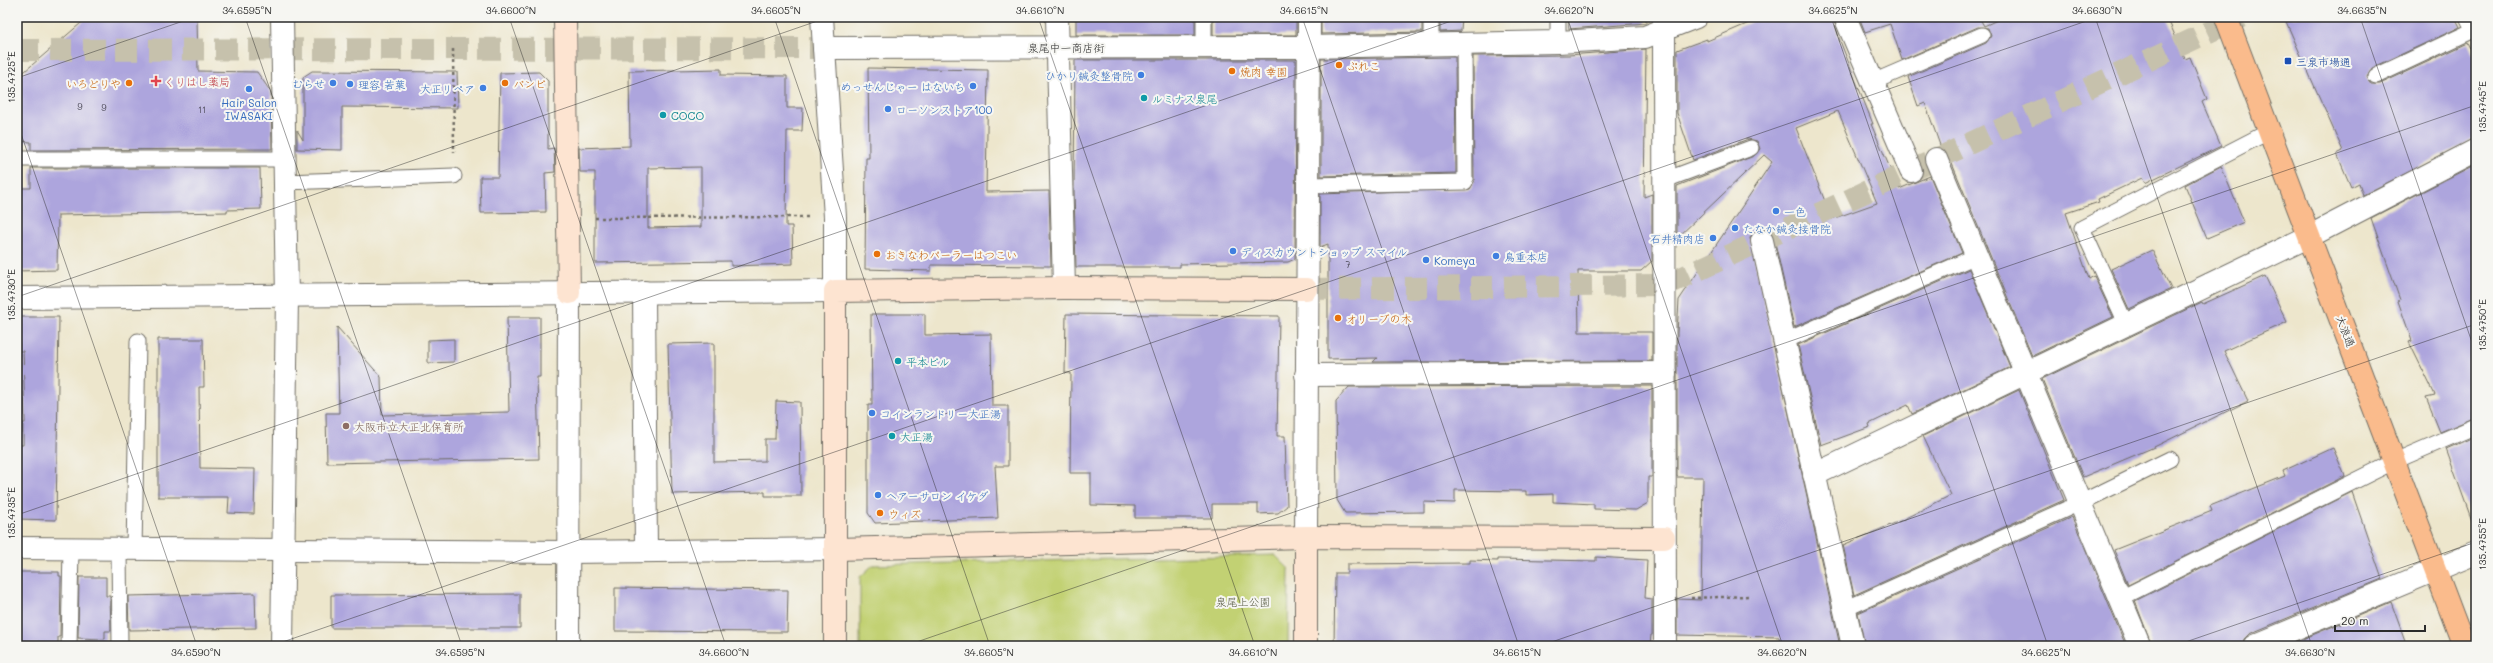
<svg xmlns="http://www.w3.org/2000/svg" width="2493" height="663" viewBox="0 0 2493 663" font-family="Mali,'Klee One',sans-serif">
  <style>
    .green { fill: #c2d173; stroke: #767e4f }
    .building { fill: #ada5dd; fill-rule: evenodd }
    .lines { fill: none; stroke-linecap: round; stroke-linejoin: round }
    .street-tunnel { stroke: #c6c1ac; stroke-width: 22; stroke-dasharray: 22 11; stroke-linecap: butt }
    .lane-casing { stroke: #6f6c63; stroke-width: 17 }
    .street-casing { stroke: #6f6c63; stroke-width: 24 }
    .secondary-casing { stroke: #6f6c63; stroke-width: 24 }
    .primary-casing { stroke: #6f6c63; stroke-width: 24 }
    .path { stroke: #6f6c63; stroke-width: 2.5; stroke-dasharray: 3 3; stroke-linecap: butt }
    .lane { stroke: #fff; stroke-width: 15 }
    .street { stroke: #fff; stroke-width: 22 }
    .secondary { stroke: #fde4d1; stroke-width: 22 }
    .primary { stroke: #fabb8c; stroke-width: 22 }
    .ticks { fill: none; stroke: #2b2b2b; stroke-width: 1; stroke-opacity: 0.45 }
    .transit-dot { fill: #1a4fb4; stroke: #f6f6f2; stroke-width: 1.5 }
    .food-dot { fill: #e8710a; stroke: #f6f6f2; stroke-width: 1.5 }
    .shop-dot { fill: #3f7fe0; stroke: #f6f6f2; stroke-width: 1.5 }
    .health-dot { fill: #e0444e; stroke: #f6f6f2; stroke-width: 1.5 }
    .culture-dot { fill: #0f9aa8; stroke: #f6f6f2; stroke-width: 1.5 }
    .education-dot { fill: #8d6e63; stroke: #f6f6f2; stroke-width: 1.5 }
    .labels { text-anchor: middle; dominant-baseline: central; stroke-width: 4; stroke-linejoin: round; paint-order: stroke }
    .number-label { font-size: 9px; fill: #4c4a58 }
    .street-label { font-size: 11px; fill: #2b2b2b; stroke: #f6f6f2 }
    .transit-label { font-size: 11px; fill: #164399; stroke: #f6f6f2; text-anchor: start }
    .food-label { font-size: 11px; fill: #c56008; stroke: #f6f6f2; text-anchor: start }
    .shop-label { font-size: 11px; fill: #366cbe; stroke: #f6f6f2; text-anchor: start }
    .health-label { font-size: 11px; fill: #be3a42; stroke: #f6f6f2; text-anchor: start }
    .culture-label { font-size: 11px; fill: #0d838f; stroke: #f6f6f2; text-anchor: start }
    .education-label { font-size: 11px; fill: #785e54; stroke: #f6f6f2; text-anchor: start }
    .park-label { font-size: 11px; fill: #51543d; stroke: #f6f6f2 }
    .neatline { fill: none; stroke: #2b2b2b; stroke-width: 1.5 }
    .ticks-label { font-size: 10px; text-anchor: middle; fill: #2b2b2b }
  </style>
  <rect width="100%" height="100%" fill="#f6f6f2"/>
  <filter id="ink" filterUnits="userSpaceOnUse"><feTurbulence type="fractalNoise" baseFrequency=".025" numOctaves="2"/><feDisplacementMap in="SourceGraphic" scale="8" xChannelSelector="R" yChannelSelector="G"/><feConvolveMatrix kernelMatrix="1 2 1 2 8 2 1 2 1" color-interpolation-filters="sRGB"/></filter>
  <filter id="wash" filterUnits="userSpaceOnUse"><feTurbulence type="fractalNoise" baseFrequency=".012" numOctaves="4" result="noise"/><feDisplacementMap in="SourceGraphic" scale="16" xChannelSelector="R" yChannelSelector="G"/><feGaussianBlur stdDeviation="0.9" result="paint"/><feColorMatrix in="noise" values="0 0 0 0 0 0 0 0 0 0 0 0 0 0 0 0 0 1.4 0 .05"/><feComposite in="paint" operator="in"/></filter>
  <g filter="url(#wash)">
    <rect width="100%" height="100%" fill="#ede6cc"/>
    <path class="green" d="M1275,555L1289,569L1288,646H860V577L873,565Z"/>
    <g id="blocks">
      <g class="building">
        <path d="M88,17H197L198,71L257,72L271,92L272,149L31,150V142L17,141L18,77Z"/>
        <rect x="1076" y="17" width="119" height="18"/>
        <rect x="1213" y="17" width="83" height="18"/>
        <path d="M1321,17H1422V32L1321,34Z"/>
        <path d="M1440,17H1462L1461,31L1440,32Z"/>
        <path d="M1568,17H1646V23L1569,29Z"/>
        <path d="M1763,17H1833L1840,41L1873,124H1871L1899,189L1930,176L1962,253L1794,327L1774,238L1766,229H1760L1754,232L1750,238L1840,646H1781L1779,637L1677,635V599L1701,600L1703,477H1677V333L1679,300L1772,162L1764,155L1677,238V186L1754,156L1760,149L1757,141L1748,139L1693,160L1677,113V50L1707,39V41ZM1838,111L1877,203L1832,219L1796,128Z"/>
        <path d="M1859,17H1979L1984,26L2004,17H2167L2185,59L2190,57L2207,99L2202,102L2221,146L2145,183L2142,178L2098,199L2099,202L2066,213L2089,279L2094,276L2113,317L2032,356L1948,154L1941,148L1925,103L1918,106L1908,77L1986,43L1991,36L1988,28L1978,27L1902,60L1890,24L1865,32Z"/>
        <path d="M2284,17H2455L2460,27L2372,68L2367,76L2371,84H2380L2468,43L2476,61V138L2363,195L2359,183L2351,187L2337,154L2343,151Z"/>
        <path d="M1646,49L1644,197L1652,194V261L1641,271H1578L1579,332H1652V361L1373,362L1377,358L1328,359V244L1320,247V194L1470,189L1474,182L1473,56L1569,55Z"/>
        <path d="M1455,57L1456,173L1321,176V59Z"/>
        <path d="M1075,60H1296L1295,259L1288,262L1180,264V267H1076L1074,190Z"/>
        <path d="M868,68L988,70L986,192L1049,191L1051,266L931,265V271L865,269L866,158H869Z"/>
        <path d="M721,69V75L787,76V108H803L802,131H787L786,226H792L793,264L731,266V261L595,263V172H580L579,148L630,146L629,71ZM701,167V227L648,228V168Z"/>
        <path d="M312,71L457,72L458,108L342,107V150L297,149V130L303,140V77Z"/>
        <path d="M539,72L548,81V149L554,148L555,172L545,173L546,212L481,213L480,177H498L500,73Z"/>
        <path d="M2476,164V417L2440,432L2426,397L2435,395L2409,342L2412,341L2398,301L2400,300L2371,218Z"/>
        <path d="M2221,166L2244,222L2207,238L2185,185Z"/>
        <path d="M31,168H260L261,209L227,210V212L58,215L57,270L17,271V188H31Z"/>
        <path d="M2152,250L2171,289L2129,309L2111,269Z"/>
        <path d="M1969,269L2010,367L1912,414L1908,405L1869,424L1870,427L1821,445L1798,345Z"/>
        <path d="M2265,276L2287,322L2224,351L2248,401L2152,448L2083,477L2042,379L2202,302L2203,304Z"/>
        <path d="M871,314H925V335L991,334L992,406H1008V466H995L998,518L875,523L868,513V405H872Z"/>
        <path d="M1066,314L1279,316L1277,436H1285L1287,506L1278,513L1258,514V504H1212V518H1135V506L1091,505V473H1070L1071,373H1065Z"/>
        <path d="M20,317H59L56,520L17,519V445H23V423H25L23,351H19Z"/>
        <path d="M507,317H540V377H537L539,459L327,463L326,413H339L337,327L381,377L382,415L509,412Z"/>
        <path d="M158,339H203L204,387H199L200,468L255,469L254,514L228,513L229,497H158Z"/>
        <path d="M454,339V362L428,363V340Z"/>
        <path d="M714,343V462L765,461V439H775L776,401L800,402L801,496H765V492L672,494L668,344Z"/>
        <path d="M1652,386V477H1648V503L1636,510L1594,509V504L1553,502V494L1526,495V491L1455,490V503L1424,502V512L1345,513L1337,500L1336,401L1349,387Z"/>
        <path d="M2019,390L2064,500L1854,595L1843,545L1900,521L1951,495L1923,436Z"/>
        <path d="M2476,436V520L2472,521L2446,449Z"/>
        <path d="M2333,448L2345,476L2128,585L2114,550L2212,511L2210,506L2285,476L2283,471Z"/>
        <path d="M2352,492L2382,579L2249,634L2244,639L2242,646H2152L2135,601Z"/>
        <path d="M2072,517L2126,646H1865L1858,613Z"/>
        <path d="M1596,557L1647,560L1645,598L1652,599V635H1651L1650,646H1334L1335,573H1347V564L1470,563V560L1498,561V559L1596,561Z"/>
        <path d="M17,572H59V576H61L60,637H58V645L17,644Z"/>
        <path d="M79,577H106V596H110L111,631H105V639L78,638Z"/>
        <path d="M615,588L788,590L787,632L615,631Z"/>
        <path d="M255,593L256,628L129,630L128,596Z"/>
        <path d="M520,594V628H331V595Z"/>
        <path d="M2391,602L2407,646H2286Z"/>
      </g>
    </g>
  </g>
  <g filter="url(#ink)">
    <use href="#blocks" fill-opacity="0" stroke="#6f6c63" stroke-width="1"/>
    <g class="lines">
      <g class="street-tunnel">
        <path d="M17,50L824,48"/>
        <path d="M1306,289L1666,285L2241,17"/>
      </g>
      <g class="lane-casing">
        <g id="lane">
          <path d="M1204,17V47"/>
          <path d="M1558,42V17"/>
          <path d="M1431,44V17"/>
          <path d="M2376,76L2476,29"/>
          <path d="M1873,82L1982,35"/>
          <path d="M17,159H285"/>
          <path d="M1665,180L1751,148"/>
          <path d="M285,182L454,176"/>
          <path d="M1308,185L1465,182L1464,43"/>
          <path d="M2126,324L2082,228L2270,131"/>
          <path d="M1785,341L1976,256"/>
          <path d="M119,549L120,646"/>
          <path d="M134,549L138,341"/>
          <path d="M2121,598L2395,461L2476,426"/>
          <path d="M1845,609L2082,502L2170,459"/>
          <path d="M69,646L71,549"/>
        </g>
      </g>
      <g class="street-casing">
        <g id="street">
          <path d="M1057,17L1064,288"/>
          <path d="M1845,17L1911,171"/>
          <path d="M2471,17L2476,27"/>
          <path d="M1664,18L1665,646"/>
          <path d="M824,48L1308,47L1558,42L1645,37L1696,17"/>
          <path d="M1936,159L2140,646"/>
          <path d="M1762,241L1853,646"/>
          <path d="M644,292L646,551"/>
          <path d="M17,298L835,291V217L822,17"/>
          <path d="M1306,375L1665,373"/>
          <path d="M1814,475L2310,236L2476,150"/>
          <path d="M1306,537L1309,17"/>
          <path d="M17,548L568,552L836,549"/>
          <path d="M282,646L287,297L282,17"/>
          <path d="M568,646L569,293"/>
          <path d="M2254,646L2476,553"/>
        </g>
      </g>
      <g class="secondary-casing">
        <g id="secondary">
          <path d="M565,17L569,293"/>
          <path d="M1306,537V646"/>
          <path d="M836,549L1306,537L1664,538"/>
          <path d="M835,646V291L1064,288L1306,289"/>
        </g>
      </g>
      <g class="primary-casing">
        <path id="primary" d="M2226,17L2464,646"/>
      </g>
      <g class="path">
        <path d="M453,49L454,152"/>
        <path d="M595,218L808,217"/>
        <path d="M1691,598L1750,596"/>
      </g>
      <use href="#lane" class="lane"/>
      <use href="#street" class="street"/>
      <use href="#secondary" class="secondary"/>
      <use href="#primary" class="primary"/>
    </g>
  </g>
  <path class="ticks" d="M245,17L462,646M509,17L726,646M774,17L990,646M1038,17L1255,646M1302,17L1519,646M1567,17L1783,646M1831,17L2048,646M2095,17L2312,646M2360,17L2476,354M17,78L195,17M17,122L197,646M17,297L829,17M17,515L1463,17M271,646L2098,17M905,646L2476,105M1540,646L2476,324M2174,646L2476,542"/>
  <rect class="transit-dot" x="2284" y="57" width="8" height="8" rx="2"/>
  <g class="food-dot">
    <circle cx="1339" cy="65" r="4"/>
    <circle cx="1232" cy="71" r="4"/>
    <circle cx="129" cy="83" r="4"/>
    <circle cx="505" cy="83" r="4"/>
    <circle cx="877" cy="254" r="4"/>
    <circle cx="1338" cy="318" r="4"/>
    <circle cx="880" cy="513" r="4"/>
  </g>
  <g class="shop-dot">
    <circle cx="1141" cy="75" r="4"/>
    <circle cx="333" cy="83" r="4"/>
    <circle cx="350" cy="84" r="4"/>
    <circle cx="973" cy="86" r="4"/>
    <circle cx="483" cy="88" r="4"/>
    <circle cx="249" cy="89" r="4"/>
    <circle cx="888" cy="109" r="4"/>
    <circle cx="1776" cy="211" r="4"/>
    <circle cx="1735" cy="228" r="4"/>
    <circle cx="1713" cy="238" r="4"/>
    <circle cx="1233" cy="251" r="4"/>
    <circle cx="1496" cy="256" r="4"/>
    <circle cx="1426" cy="260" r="4"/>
    <circle cx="872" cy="413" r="4"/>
    <circle cx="878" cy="495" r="4"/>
  </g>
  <path class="health-dot" d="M154 75h4v4h4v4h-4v4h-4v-4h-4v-4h4z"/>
  <g class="culture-dot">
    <circle cx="1144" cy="98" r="4"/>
    <circle cx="663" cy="115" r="4"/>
    <circle cx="898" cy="361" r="4"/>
    <circle cx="892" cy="436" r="4"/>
  </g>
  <circle class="education-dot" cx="346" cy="426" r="4"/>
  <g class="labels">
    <g class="number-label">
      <text x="80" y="106">9</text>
      <text x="104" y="107">9</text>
      <text x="202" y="109">11</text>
      <text x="1348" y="264">7</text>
    </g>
    <g class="street-label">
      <text x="1066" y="47">泉尾中一商店街</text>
      <text transform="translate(2346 331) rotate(69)">大浪通</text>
    </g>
    <g class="transit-label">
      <text x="2296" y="61">三泉市場通</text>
    </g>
    <g class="food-label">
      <text x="1347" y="65">ぷれこ</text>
      <text x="1240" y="71">焼肉 幸園</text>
      <text x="121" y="83" text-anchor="end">いろどりや</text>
      <text x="513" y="83">バンビ</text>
      <text x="885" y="254">おきなわパーラーはつこい</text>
      <text x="1346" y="318">オリーブの木</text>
      <text x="888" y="513">ウィズ</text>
    </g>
    <g class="shop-label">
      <text x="1133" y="75" text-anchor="end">ひかり鍼灸整骨院</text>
      <text x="325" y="83" text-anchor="end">むらせ</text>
      <text x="358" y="84">理容 若葉</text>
      <text x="965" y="86" text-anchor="end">めっせんじゃー はないち</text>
      <text x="475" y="88" text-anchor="end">大正リペア</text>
      <text x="249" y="102" text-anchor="middle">Hair Salon<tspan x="249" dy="13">IWASAKI</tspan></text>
      <text x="896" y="109">ローソンストア100</text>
      <text x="1784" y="211">一色</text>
      <text x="1743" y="228">たなか鍼灸接骨院</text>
      <text x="1705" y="238" text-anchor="end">石井精肉店</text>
      <text x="1241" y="251">ディスカウントショップ スマイル</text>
      <text x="1504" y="256">鳥重本店</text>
      <text x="1434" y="260">Komeya</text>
      <text x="880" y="413">コインランドリー大正湯</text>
      <text x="886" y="495">ヘアーサロン イケダ</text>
    </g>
    <g class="health-label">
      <text x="164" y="81">くりはし薬局</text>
    </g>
    <g class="culture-label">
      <text x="1152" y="98">ルミナス泉尾</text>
      <text x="671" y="115">COCO</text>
      <text x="906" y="361">平本ビル</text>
      <text x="900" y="436">大正湯</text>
    </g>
    <g class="education-label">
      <text x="354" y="426">大阪市立大正北保育所</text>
    </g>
    <g class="park-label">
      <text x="1243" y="601">泉尾上公園</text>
    </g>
  </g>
  <rect width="2493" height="663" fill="none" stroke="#f6f6f2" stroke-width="44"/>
  <path d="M2335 625v6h90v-6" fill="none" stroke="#2b2b2b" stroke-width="2"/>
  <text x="2341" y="625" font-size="12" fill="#2b2b2b" stroke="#f6f6f2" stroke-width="3" paint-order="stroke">20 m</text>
  <rect x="22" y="22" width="2449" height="619" class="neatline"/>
  <g class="ticks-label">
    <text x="247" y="14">34.6595°N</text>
    <text x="511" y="14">34.6600°N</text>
    <text x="776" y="14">34.6605°N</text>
    <text x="1040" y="14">34.6610°N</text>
    <text x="1304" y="14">34.6615°N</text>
    <text x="1569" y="14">34.6620°N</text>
    <text x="1833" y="14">34.6625°N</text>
    <text x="2097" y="14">34.6630°N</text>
    <text x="2362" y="14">34.6635°N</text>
    <text transform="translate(11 77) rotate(-90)" y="4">135.4725°E</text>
    <text transform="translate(2482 107) rotate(-90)" y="4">135.4745°E</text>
    <text transform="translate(11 295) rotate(-90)" y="4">135.4730°E</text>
    <text transform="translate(2482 325) rotate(-90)" y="4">135.4750°E</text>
    <text transform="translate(11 513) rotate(-90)" y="4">135.4735°E</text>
    <text transform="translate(2482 544) rotate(-90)" y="4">135.4755°E</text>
    <text x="196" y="656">34.6590°N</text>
    <text x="460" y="656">34.6595°N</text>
    <text x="724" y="656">34.6600°N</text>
    <text x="989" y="656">34.6605°N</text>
    <text x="1253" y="656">34.6610°N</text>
    <text x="1517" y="656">34.6615°N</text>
    <text x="1782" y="656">34.6620°N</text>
    <text x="2046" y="656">34.6625°N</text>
    <text x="2310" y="656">34.6630°N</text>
  </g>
</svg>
